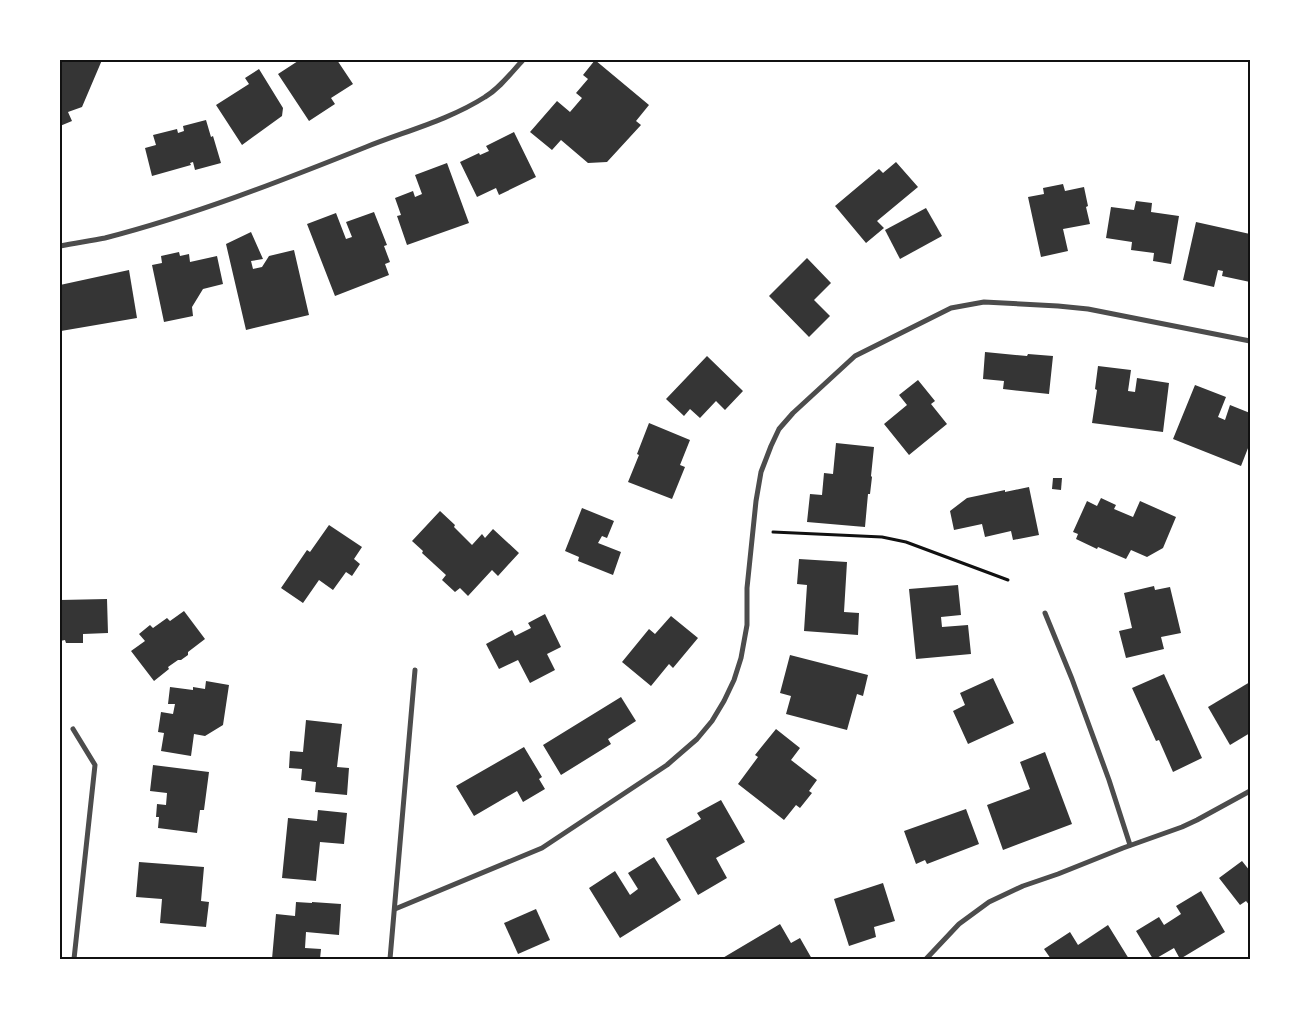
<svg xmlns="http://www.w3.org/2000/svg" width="1310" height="1019" viewBox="0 0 1310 1019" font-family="Figtree,sans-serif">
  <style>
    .building { fill: #353535 }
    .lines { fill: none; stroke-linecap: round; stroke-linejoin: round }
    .path { stroke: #111; stroke-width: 3 }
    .minor { stroke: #4c4c4c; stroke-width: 5 }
    .neatline { fill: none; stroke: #111; stroke-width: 2 }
  </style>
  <rect width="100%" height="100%" fill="#fff"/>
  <g class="building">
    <path d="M60,60H102L82,107L68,112L72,121L60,126Z"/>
    <path d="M298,60H337L353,84L331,98L335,104L309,121L278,74L298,61Z"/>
    <path d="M595,60L649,105L636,121L641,125L607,162L588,163L561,140L552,150L530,132L557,101L570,112L582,98L576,93L588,79L583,75Z"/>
    <path d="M259,69L283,108L282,116L242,145L216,105L249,84L245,78Z"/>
    <path d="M206,120L211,137L213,136L221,163L195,170L193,162L190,163L191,165L152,176L145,148L156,145L153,135L177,129L178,133L184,131L183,126Z"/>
    <path d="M514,132L536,177L499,195L496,188L477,197L460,162L479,153L480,155L489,151L486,146Z"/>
    <path d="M896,162L918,187L877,221L884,228L866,243L835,206L879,169L883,173Z"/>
    <path d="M447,163L469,223L407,245L397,216L401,215L395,198L413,191L415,197L422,194L415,175Z"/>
    <path d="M1063,184L1065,191L1084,187L1088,206L1086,207L1090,224L1063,229L1068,251L1041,257L1028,197L1044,194L1043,188Z"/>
    <path d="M1136,201L1152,203L1151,212L1179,216L1171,264L1153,261L1154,253L1131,250L1132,242L1106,238L1111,207L1134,210Z"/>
    <path d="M926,208L942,236L900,259L885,230Z"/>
    <path d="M374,212L387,245L384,246L390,262L385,264L389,275L335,296L307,224L336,213L346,239L352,237L346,222Z"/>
    <path d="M1196,222L1250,234V282L1222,276L1223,271L1218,270L1214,287L1183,280Z"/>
    <path d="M251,232L263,259L251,261L253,269L262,267L269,256L294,250L309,315L246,330L226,244Z"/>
    <path d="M179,252L180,256L189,254L190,262L217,256L223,284L203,289L192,307L193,316L164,322L152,265L162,263L161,256Z"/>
    <path d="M807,258L831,283L814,300L830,316L809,337L769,296Z"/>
    <path d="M129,270L137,318L61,331L60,323V285Z"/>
    <path d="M985,352L1027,356L1028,354L1053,356L1049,394L1003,389L1004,381L983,379Z"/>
    <path d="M707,356L743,391L725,410L716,401L700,418L690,409L684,416L666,399Z"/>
    <path d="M1098,366L1131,370L1128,391L1135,392L1137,378L1169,383L1163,432L1092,423L1097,390L1095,389Z"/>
    <path d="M918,380L935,401L931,404L947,424L909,455L884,424L907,405L899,395Z"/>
    <path d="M1195,385L1226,397L1218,417L1225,420L1230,405L1250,413V443L1241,466L1173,439Z"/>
    <path d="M649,423L690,440L680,465L685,467L672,499L628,482L639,455L637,454Z"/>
    <path d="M836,443L874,447L871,476L872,477L870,494H868L865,527L807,522L810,494L822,495L824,473L833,474Z"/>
    <path d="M1053,478H1062L1061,490L1052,489Z"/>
    <path d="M1029,487L1039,535L1013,540L1011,531L985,537L982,524L954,530L950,511L967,498L1005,490V492Z"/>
    <path d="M1101,498L1116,505L1114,509L1133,517L1140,501L1176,517L1163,548L1147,557L1131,550L1126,559L1098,547L1097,549L1076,539L1078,534L1073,532L1087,501L1097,506Z"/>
    <path d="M582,508L614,521L607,538L602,536L598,543L621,552L613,575L578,561L579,557L565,551Z"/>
    <path d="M440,511L455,525L454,527L472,545L482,534L485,538L493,529L519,553L498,576L492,570L468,596L460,588L455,592L442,580L446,575L422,553L423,551L412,541Z"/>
    <path d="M329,525L362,547L354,559L360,564L352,576L346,572L333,590L319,580L303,603L281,588L307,550L310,552Z"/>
    <path d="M799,559L847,562L844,612L859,613L858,635L804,631L807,585L797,584Z"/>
    <path d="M958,585L961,615L941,617L942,627L968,625L971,654L916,659L909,589Z"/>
    <path d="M1154,586L1155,590L1170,587L1181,633L1161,637L1164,649L1126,658L1119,631L1132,628L1124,593Z"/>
    <path d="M107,599L108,633L83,634V643H66L65,640L60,641V600Z"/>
    <path d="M184,611L205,639L188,652V655L181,660H178L168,667L169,669L154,681L131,651L145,641L139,634L150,625L153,628L167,618L170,621Z"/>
    <path d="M545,614L561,647L547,654L555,670L530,683L518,660L499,669L486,644L512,630L515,636L531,628L528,623Z"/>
    <path d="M671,616L698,638L673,668L669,664L651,686L622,662L649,629L655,634Z"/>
    <path d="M790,655L868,675L863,696L857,694L847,730L786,714L791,696L780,693Z"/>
    <path d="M1164,674L1202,758L1173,772L1159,740L1156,741L1132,688Z"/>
    <path d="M993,678L1014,723L968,744L953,711L965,705L960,693Z"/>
    <path d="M206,681L229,685L223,725L205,736L194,734L191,756L161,751L164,733L158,732L161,712L173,714L175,704H168L170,687L193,690V687L205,689Z"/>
    <path d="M1250,682V733L1230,745L1208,707Z"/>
    <path d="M621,697L636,721L608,739L611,744L561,775L543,745Z"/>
    <path d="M306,720L342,724L337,767L349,768L347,795L315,792L316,782L301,780L302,769L289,768L290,751L303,752Z"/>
    <path d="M776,729L800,748L791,760L817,780L809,791L812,793L800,808L796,805L784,820L738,784L758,757L755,755Z"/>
    <path d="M524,747L542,777L539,779L545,789L523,802L517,791L474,816L456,786Z"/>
    <path d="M1045,752L1072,824L1003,850L987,805L1030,789L1020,762Z"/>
    <path d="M153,765L209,772L204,810H200L197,833L158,828L159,817H156L157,804L166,805L167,793L150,791Z"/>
    <path d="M721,800L745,842L716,858L727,878L698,895L666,839L701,819L697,813Z"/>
    <path d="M966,809L979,844L927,864L925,860L916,864L904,831Z"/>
    <path d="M318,810L347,813L344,844L320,842L316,881L282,878L288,818L317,821Z"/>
    <path d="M654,857L681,900L620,938L589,888L615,871L630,895L638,889L628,873Z"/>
    <path d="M1242,861L1250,871V906L1246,901L1240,905L1219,878Z"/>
    <path d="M139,862L204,867L201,901L209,902L206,927L160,923L162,899L136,897Z"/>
    <path d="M883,883L895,921L874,927L876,937L849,946L834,899Z"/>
    <path d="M1201,891L1225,932L1180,959L1174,948L1155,959H1153L1136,931L1159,917L1164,925L1181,914L1176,906Z"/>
    <path d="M296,902L312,903V902L341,904L339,935L306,932L305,948L321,949L320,959H272L276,914L295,916Z"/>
    <path d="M536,909L550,940L518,954L504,923Z"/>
    <path d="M780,924L791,943L800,938L812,959H721Z"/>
    <path d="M1108,925L1129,959H1051L1044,949L1070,932L1078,945Z"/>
  </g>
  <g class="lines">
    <path class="path" d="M773,532L882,537L906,542L1008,580"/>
    <g class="minor">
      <path d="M60,246C75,243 90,241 105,238C194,215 281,181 366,147C406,131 449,120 485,97C500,88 511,73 523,60"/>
      <path d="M1045,613L1072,679L1109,780L1130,845"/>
      <path d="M73,729L95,765L74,959"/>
      <path d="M395,909L542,848L667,765L697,739L712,721L724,701L734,680L741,658L747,625V588L756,501L761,472L771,446L779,429L793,413L855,356L951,308L984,302L1058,306L1088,309L1250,341"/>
      <path d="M390,959L415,670"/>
      <path d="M926,959L959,924L989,902L1023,886L1058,874L1123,848L1182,827L1197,820L1250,791"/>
    </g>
  </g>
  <rect width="1310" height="1019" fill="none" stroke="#ffffff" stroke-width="122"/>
  <rect x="61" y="61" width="1188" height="897" class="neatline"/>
</svg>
